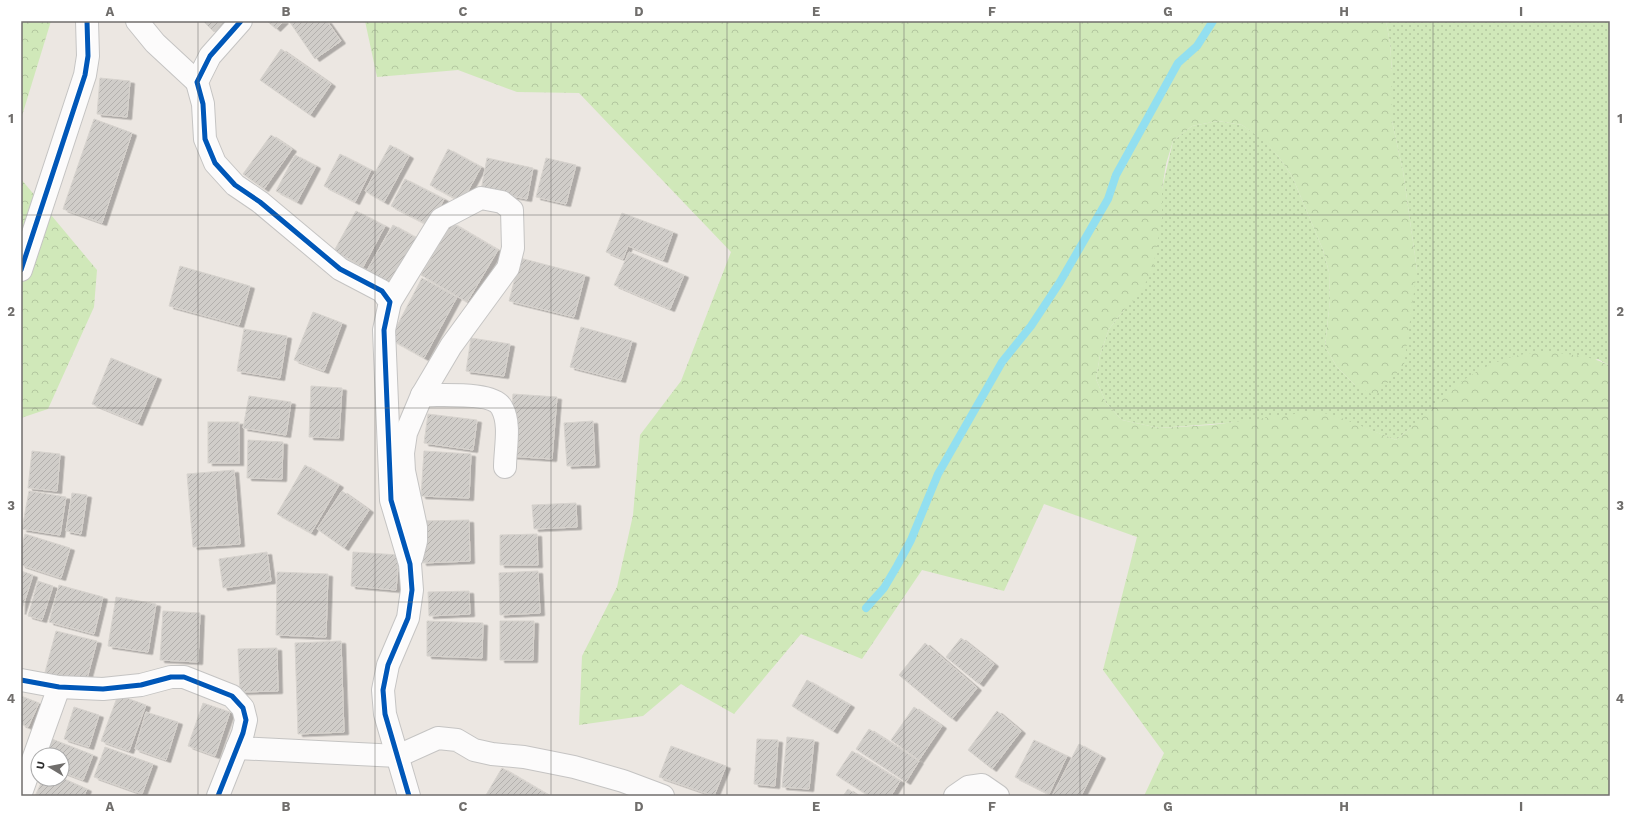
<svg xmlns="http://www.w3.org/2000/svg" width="1631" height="817" viewBox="0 0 1631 817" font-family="'Work Sans',sans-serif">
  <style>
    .grass { fill: url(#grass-dots) }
    .forest { fill: url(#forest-crowns) }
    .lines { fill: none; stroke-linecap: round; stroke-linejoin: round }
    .stream { stroke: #92dff0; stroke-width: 8 }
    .building { fill: url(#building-hatch); stroke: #d7d3ce; filter: url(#shadow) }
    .minor-casing { stroke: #c5c4c3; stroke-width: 24 }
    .minor { stroke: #fcfbfb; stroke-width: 22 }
    .cycleway-casing { stroke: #fff; stroke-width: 8 }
    .cycleway { stroke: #0057b8; stroke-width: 5 }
    .grid { fill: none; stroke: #706e6c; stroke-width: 1; stroke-opacity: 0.55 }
    .neatline { fill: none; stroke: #706e6c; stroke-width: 1.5 }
    .grid-label { font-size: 13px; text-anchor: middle; font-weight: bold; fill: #706e6c }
  </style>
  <defs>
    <pattern id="grass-dots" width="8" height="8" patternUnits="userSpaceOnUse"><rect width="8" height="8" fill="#d0e8b9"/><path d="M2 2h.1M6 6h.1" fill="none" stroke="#b3c79f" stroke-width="1.8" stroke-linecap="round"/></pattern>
    <pattern id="forest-crowns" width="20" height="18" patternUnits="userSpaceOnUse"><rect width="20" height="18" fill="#d0e8b9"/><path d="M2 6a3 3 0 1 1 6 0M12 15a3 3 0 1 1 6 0" fill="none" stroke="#b3c79f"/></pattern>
    <pattern id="building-hatch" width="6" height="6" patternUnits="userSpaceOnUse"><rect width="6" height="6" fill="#d0cdc9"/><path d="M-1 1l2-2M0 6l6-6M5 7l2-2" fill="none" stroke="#b3b0ad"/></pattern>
    <filter id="shadow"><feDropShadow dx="4.5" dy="2.5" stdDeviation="0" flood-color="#0004"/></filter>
  </defs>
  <rect width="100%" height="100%" fill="#ece7e2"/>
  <path class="grass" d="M1386,21H1610V366L1598,359L1416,423L1396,440L1331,415L1159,428L1122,420L1106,403L1096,379L1100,355L1109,329L1124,310L1162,217V189L1173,141L1192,126L1218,121L1242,125L1263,139L1278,156L1292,176L1323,250L1329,272L1330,300L1325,347L1337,367L1355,385L1417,270L1403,171L1392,121V72L1390,43Z"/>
  <g class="forest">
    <path d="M21,21H51L21,119Z"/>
    <path d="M365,21H1386L1390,43L1392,72V121L1403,171L1417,270L1404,365L1375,396L1355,385L1337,367L1325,347L1330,300L1329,272L1323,250L1292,176L1278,156L1263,140L1242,125L1218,121L1192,126L1173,141L1166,164L1162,189V217L1153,268L1141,292L1124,310L1109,329L1100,355L1096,379L1106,403L1122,420L1159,428L1211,425L1309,412L1331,414L1396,440C1414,426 1428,408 1445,394C1480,365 1521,346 1566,354C1582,356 1596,358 1610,366V796H1144L1164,753L1103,670L1137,537L1044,504L1004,591L922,570L862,659L801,634L734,714L681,684L643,716L579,725L582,656L617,587L633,515L640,435L681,381L731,252L579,93L517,92L458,70L377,77Z"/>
    <path d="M21,179L97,270L94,307L48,409L21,418Z"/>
  </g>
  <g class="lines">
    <path class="stream" d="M866,608L884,588L897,566L911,540L938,474L1002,362L1031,326L1060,282L1108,199L1116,175L1178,63L1197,46L1213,21"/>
  </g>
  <g class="building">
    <path d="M203,21H226L214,32Z"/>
    <path d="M267,21H284L276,29Z"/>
    <path d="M289,21H327L341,41L315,59Z"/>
    <path d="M281,49L331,84L310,115L260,80Z"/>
    <path d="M100,78L130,81L127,117L97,114Z"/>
    <path d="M94,119L132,133L102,223L63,209Z"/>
    <path d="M271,135L292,149L264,189L243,174Z"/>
    <path d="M390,145L409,156L384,202L365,191Z"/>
    <path d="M448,149L481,167L462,202L430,185Z"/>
    <path d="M340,154L371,170L355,202L324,186Z"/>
    <path d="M295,155L316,166L297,202L276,191Z"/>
    <path d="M487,158L533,168L527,199L481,190Z"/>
    <path d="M546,158L576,165L566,204L536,197Z"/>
    <path d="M405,179L444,199L430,226L391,206Z"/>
    <path d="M356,211L385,226L363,267L334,251Z"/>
    <path d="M622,213L673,232L663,260L628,246L623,259L606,252Z"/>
    <path d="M452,223L498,250L467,302L421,275Z"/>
    <path d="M393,225L420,240L392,290L365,274Z"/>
    <path d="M629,252L684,275L670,309L614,285Z"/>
    <path d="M520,258L585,275L574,317L509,301Z"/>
    <path d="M180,266L250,286L239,325L169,306Z"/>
    <path d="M422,278L457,297L424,358L390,339Z"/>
    <path d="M313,312L342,323L324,371L294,360Z"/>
    <path d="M581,327L632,341L621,380L570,367Z"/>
    <path d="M244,329L287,336L280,378L237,371Z"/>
    <path d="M471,338L510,344L504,376L466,371Z"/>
    <path d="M111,358L157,377L138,423L92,404Z"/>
    <path d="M311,386L342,388L339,438L309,437Z"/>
    <path d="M513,394L557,397L552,459L508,456Z"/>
    <path d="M249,396L291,402L286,435L243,428Z"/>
    <path d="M428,414L477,420L473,450L424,443Z"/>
    <path d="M593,421L595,465L567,466L564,423Z"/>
    <rect x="208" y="422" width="31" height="41"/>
    <path d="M248,440L283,442L282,479L247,478Z"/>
    <path d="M32,451L60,454L57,491L28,488Z"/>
    <path d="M424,451L471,454L469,498L421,496Z"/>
    <path d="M305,465L339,485L311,533L277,514Z"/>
    <path d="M234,470L240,544L193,547L187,474Z"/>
    <path d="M29,491L66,497L60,535L22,529Z"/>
    <path d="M342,491L369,510L344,548L317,529Z"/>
    <path d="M72,493L87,495L81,534L66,531Z"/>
    <path d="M576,503L577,527L534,529L532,505Z"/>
    <path d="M469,520L470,561L422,563L420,521Z"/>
    <path d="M25,534L70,548L61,578L21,565V548Z"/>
    <path d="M537,534L538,565H500V535Z"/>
    <path d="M267,552L271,581L223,588L219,559Z"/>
    <path d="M353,552L399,555L396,590L351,586Z"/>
    <path d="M21,571L33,575L21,612Z"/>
    <path d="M538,571L540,613L500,615L499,573Z"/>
    <path d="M277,572L328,574L326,637L276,635Z"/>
    <path d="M38,581L53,586L42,620L28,616Z"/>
    <path d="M59,585L103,597L94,634L49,622Z"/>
    <path d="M469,591L470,614L429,616L428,592Z"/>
    <path d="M116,597L156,604L148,652L108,646Z"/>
    <path d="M163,611L200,613L198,662L160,660Z"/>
    <path d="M427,621L483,623L482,658L427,656Z"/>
    <path d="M500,621H534L533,660H500Z"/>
    <path d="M56,631L97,641L85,686L44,676Z"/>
    <path d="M961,638L994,664L979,684L946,657Z"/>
    <path d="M341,641L344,732L298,734L295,643Z"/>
    <path d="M925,643L977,688L952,719L899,675Z"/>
    <path d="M277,648L278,691L240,692L238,649Z"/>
    <path d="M807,680L850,705L833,731L792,706Z"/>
    <path d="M118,695L146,705L129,751L101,741Z"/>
    <path d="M21,696L39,703L28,727L21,724Z"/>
    <path d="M203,703L230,712L215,756L188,746Z"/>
    <path d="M74,707L99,715L89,747L64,739Z"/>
    <path d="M914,707L942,726L919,760L891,740Z"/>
    <path d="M997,711L1021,731L992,769L968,750Z"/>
    <path d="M146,712L178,722L166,760L135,749Z"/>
    <path d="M869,729L919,761L906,782L856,749Z"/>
    <path d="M44,736L93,755L83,780L62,772V755H38Z"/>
    <path d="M787,737L814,740L809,789L782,787Z"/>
    <path d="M757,739L778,740L775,786L754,784Z"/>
    <path d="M1034,740L1067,756L1049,794L1015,777Z"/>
    <path d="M1079,744L1101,756L1081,796H1052Z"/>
    <path d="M671,746L726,766L714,796L659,777Z"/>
    <path d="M105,747L153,764L142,794L94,777Z"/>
    <path d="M852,751L900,781L891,796H869L836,775Z"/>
    <path d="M502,768L548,795V796L486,795Z"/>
    <path d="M62,778L87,789L84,796H35L43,779Z"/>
    <path d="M848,789L858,796H843Z"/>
  </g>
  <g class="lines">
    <g class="minor-casing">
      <g id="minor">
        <path d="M137,21L155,43L197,82"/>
        <path d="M241,21L210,56L197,82L203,104L205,139L215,163L235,185L260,202L340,269L382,291L390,302L384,330L391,500L410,564L412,590L408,618L388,665L383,690L385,714L409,796"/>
        <path d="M21,270L85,75L88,56L87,21"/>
        <path d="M390,302L441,219L481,198L502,202L512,210L513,248L508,268L451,346L422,395L406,433L403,453L404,471L416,527V541L412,557"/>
        <path d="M422,395C440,396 494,391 502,408C511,424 505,449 505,467"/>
        <path d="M21,680L59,687L103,689L141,685L171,677H184L232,696L243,708L246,720L243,733L218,796"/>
        <path d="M237,748L398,756L438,738L457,740L474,750L492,754L524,757L574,767L623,781L663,796"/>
        <path d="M21,793L59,687"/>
        <path d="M955,796L968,787L982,785L998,796"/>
      </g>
    </g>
    <use href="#minor" class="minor"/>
    <g class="cycleway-casing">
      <g id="cycleway">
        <path d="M241,21L210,56L197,82L203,104L205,139L215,163L235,185L260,202L340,269L382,291L390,302L384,330L391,500L410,564L412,590L408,618L388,665L383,690L385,714L409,796"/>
        <path d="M21,270L85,75L88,56L87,21"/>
        <path d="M21,680L59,687L103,689L141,685L171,677H184L232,696L243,708L246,720L243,733L218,796"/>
      </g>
    </g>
    <use href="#cycleway" class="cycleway"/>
  </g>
  <path class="grid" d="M198,21V796M375,21V796M551,21V796M727,21V796M904,21V796M1080,21V796M1256,21V796M1433,21V796M21,215H1610M21,408H1610M21,602H1610"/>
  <rect width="1631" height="817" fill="none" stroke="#ffffff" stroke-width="44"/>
  <g transform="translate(50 767) rotate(280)"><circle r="19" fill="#ffffff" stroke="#ababab"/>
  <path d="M0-3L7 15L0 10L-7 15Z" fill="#706e6c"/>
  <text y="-6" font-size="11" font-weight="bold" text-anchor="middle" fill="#2d2d2d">U</text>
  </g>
  <rect x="22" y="22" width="1587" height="773" class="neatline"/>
  <g class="grid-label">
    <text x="110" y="16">A</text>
    <text x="286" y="16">B</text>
    <text x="463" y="16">C</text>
    <text x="639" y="16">D</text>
    <text x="816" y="16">E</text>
    <text x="992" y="16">F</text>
    <text x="1168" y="16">G</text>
    <text x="1344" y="16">H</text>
    <text x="1521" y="16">I</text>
    <text x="11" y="123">1</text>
    <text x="1620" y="123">1</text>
    <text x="11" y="316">2</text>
    <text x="1620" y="316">2</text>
    <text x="11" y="510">3</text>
    <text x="1620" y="510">3</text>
    <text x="11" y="703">4</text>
    <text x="1620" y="703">4</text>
    <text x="110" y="811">A</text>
    <text x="286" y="811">B</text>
    <text x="463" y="811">C</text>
    <text x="639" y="811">D</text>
    <text x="816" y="811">E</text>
    <text x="992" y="811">F</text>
    <text x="1168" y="811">G</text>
    <text x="1344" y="811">H</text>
    <text x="1521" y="811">I</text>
  </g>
</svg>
